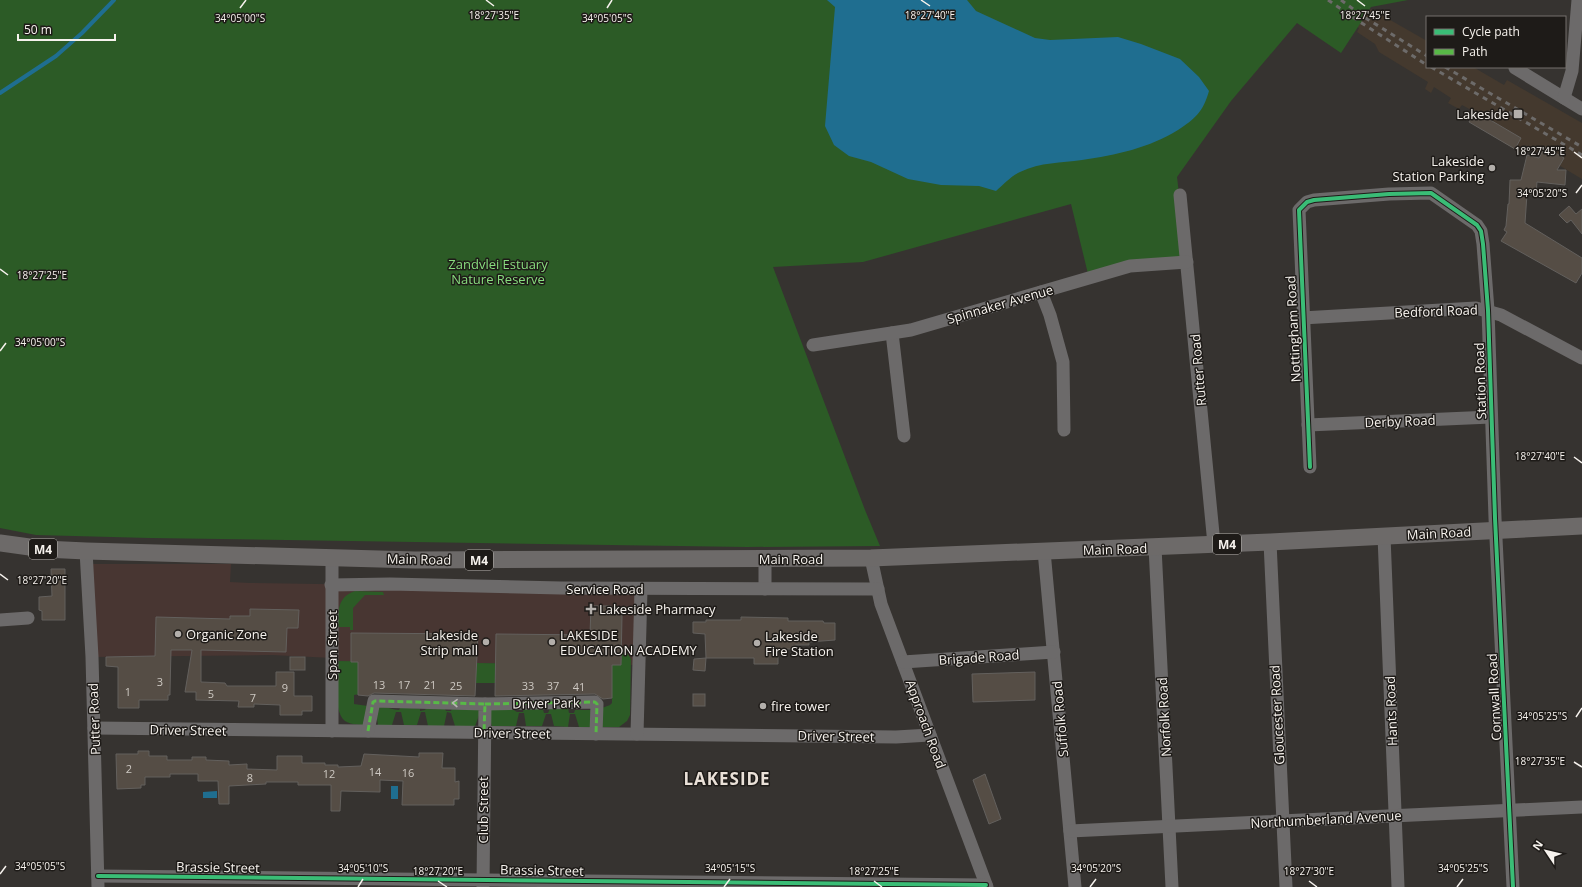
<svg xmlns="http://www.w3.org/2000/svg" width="1582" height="887" viewBox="0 0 1582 887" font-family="'Open Sans',sans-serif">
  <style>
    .commercial { fill: #483632 }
    .built { fill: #44392e }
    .green { fill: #2c5b26 }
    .water { fill: #1f6e90 }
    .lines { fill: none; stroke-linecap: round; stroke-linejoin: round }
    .stream { stroke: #1f6e90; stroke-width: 4 }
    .building { fill: #554d45; stroke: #63605d }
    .minor { stroke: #6c6a6a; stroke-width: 13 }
    .major { stroke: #6d6a69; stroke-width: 17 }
    .rail { stroke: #6d6b6a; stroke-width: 3; stroke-dasharray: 5 5; stroke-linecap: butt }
    .quiet { stroke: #58b947; stroke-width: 3; stroke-dasharray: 6 3; stroke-linecap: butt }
    .cycleway-casing { stroke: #1e1b18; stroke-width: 6 }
    .cycleway { stroke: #3abd76; stroke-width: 4 }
    .oneway { stroke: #b8b5b2 }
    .ticks { fill: none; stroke: #f6f2ed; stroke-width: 1.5 }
    .poi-dot { fill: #b3afab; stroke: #1e1b18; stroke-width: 1.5 }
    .labels { text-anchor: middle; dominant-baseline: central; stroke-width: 3; stroke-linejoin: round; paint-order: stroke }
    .number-label { font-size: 11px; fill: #cec9c3 }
    .shield { fill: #1e1b18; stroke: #b5b2ad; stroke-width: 1 }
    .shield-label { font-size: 12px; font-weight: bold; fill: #f6f2ed }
    .poi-label { font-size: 13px; fill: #f6f2ed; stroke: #1e1b18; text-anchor: start }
    .park-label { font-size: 13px; fill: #88dc7e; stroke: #1e1b18 }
    .street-label { font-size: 13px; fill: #f6f2ed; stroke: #1e1b18 }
    .district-label { font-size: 17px; font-weight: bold; letter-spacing: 1px; fill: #eae1d8; stroke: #1e1b18 }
    .ticks-label { font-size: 10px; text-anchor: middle; fill: #f6f2ed; stroke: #1e1b18; stroke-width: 3; stroke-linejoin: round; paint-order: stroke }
  </style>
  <rect width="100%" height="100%" fill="#363330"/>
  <path class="commercial" d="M87,564H231L230,582L250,583L641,589L638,665L351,662L337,661L332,658L272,655L92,657Z"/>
  <path class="built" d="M1321,0H1348L1368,14L1371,9L1427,41V67H1473L1504,85L1507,80L1582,123V179L1525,145L1521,153L1469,122L1475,112L1462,105L1459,109L1448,103L1451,98L1434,87L1431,93L1425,89L1428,82L1379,52L1375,44L1357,32L1359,28Z"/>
  <g class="green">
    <path d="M0,0H1408L1371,7L1341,53L1297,23L1231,101L1177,177L1187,262L1089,278L1071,204L863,262L773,267L865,510L880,546L747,547L150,538L36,535L0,528Z"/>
    <path d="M355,591L383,592L384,595H365L353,608V630H350V627H338C338,612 337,597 355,591Z"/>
    <path d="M622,649L625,650L631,659L630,715L627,721L619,727H601L602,708L610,705L612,703V679L495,674V683H476V674L354,695V704L368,706L367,725C360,725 351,725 345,721C333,712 337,676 337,661L621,665Z"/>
    <path d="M401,706L420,709V711L425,710L427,707L445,709L446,711H451L452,707L476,706L480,713L475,726H455L451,713L447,712L444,726H428L425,712H421L417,725H404L401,712H396L392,725H378L376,712L377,708C386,705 391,710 399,710Z"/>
    <path d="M507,706L517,712H523L524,708L542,706L544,713H548L551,706L568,708L569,713H574L575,710H591L593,727H579L575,714H570L568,727L554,726L551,714H546L542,726H526L524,713H519L516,726H492L488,713L491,709Z"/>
  </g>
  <g class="water">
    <path d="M827,0H967L976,11L1035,38L1050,40L1118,37L1141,44L1180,59L1199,77L1209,91C1203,112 1195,119 1178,130C1149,148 1116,155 1082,160C1061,163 1041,162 1020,172C1011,176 1003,185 996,191L979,186L941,185L908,179L871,162L849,156L834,145L825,126L835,7Z"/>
    <rect x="391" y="786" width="7" height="13"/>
    <path d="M217,791V798H203V792Z"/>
  </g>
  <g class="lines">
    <path class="stream" d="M0,93L56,56L82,33L114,0"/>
  </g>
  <g class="building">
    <path d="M1475,111L1521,138L1515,149L1469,122Z"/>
    <path d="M1545,147L1564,158L1557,170H1566L1565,185L1537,182L1536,194H1527L1525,223L1582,258V273L1576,283L1501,241L1507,232L1504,230L1506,226L1508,204H1509L1510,180H1521L1527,155L1539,158Z"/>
    <path d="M1569,206L1576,214L1582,209V234L1571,220L1567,223L1559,215Z"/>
    <path d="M51,569H65V620H42V611L39,610V597L52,596Z"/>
    <path d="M591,606H611L622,615L621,665H612V698L603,699L595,694L495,696L496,634L590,635Z"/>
    <path d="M250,609L299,610L298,628H287L286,652L201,650V682L225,683L227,686H276V672H294V696H312V711H302V715H280V705L254,704V707H238L239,701L196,700V692H185L192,650H171L170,692V695H168V700H139V708H118V667L106,666V657L155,656L156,617L230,619V616H250Z"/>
    <path d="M741,617L788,618V621H823L824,623H835V640L809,642V645H795V649H778V664H754V658H706L705,671L693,670L694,659L706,658L705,634L693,633V622H706V620H741Z"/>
    <path d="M351,633L478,634L475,696L374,693L368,696L358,695V662H351Z"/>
    <rect x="290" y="657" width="15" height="13"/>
    <path d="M1035,672V700L973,702L972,674Z"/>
    <rect x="693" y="694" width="12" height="12"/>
    <path d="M138,751H149V756H167V760H192V757H206V760L229,761V765L247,764V769L277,770V756H302V763H325V765H338V767L361,766L364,754L419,757V753H443L442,768H455V782L459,781V799H454V805H402L403,781L380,780V792L341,791L340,811H331V785H298V782H266V784L229,786V804H219L218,781H198V774H170V777H145V785H141V788L117,789L116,754H138Z"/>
    <path d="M985,774L1001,819L989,824L973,780Z"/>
  </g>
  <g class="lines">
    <g class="minor">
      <path d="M1515,68L1582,109"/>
      <path d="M1564,98L1572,71L1578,0"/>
      <path d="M1180,195L1214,544"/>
      <path d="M1041,292L1050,315L1063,362L1064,430"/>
      <path d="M1302,318L1476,308L1501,315L1582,358"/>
      <path d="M892,333L904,436"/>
      <path d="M813,345L911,330L1130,266L1187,262"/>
      <path d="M1308,425L1491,417"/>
      <path d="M1310,467L1299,210L1307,202L1314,200L1389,194L1431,193L1477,225L1481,231L1483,244L1488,310L1495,518L1513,887"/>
      <path d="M1384,536L1398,887"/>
      <path d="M1270,542L1286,887"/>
      <path d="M1155,547L1172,887"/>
      <path d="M86,551L92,657L98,887"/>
      <path d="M1044,551L1075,887"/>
      <path d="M871,558L881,604L987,887"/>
      <path d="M765,559V589"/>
      <path d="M331,585L390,584L561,588L878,589"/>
      <path d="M0,620L28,618"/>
      <path d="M903,662L1054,652"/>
      <path d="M485,704L595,702L597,704L596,734"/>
      <path d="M94,728L896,737L930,735"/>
      <path d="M332,731V558"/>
      <path d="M368,731L374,701L485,704L483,887"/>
      <path d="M637,734L641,589"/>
      <path d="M1070,831L1582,807"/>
      <path d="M98,876L986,885"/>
    </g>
    <path class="major" d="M0,543L44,549L86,551L415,560L871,558L1270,542L1582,526"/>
    <g class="rail">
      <path d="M1328,0L1360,22L1427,65"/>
      <path d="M1341,0L1364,17L1427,56"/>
      <path d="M1431,67L1582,155"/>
      <path d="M1445,67L1582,147"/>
    </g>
    <g class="quiet">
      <path d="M485,704L595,702L597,704L596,734"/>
      <path d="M368,731L373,702L375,701L485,704L484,732"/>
    </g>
    <g class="cycleway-casing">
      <g id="cycleway">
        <path d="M1310,467L1299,210L1307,202L1314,200L1389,194L1431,193L1477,225L1481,231L1483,244L1488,310L1495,518L1513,887"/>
        <path d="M98,876L986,885"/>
      </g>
    </g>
    <use href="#cycleway" class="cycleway"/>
  </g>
  <defs><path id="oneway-chevron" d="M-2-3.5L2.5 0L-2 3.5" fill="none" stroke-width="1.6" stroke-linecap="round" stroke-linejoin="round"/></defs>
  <use class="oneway" href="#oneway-chevron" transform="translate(455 703) rotate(-178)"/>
  <path class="ticks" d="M486,0L494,6M921,0L930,6M1357,0L1365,6M240,8L246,0M607,8L612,0M1574,152L1582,158M1576,193L1582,185M0,269L8,275M0,351L6,343M1574,457L1582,463M0,574L8,580M1576,717L1582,708M1574,762L1582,767M0,874L6,866M438,881L447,887M874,881L882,887M1309,881L1317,887M358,887L363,879M724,887L730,879M1090,887L1096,879M1457,887L1463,879"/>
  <g class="poi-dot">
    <rect x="1513" y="109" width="10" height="10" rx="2"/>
    <circle cx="1492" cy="168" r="4"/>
    <path d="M589 603h4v4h4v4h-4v4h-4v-4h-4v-4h4z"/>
    <circle cx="178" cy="634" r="4"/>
    <circle cx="486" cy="642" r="4"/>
    <circle cx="552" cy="642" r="4"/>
    <circle cx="757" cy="643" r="4"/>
    <circle cx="763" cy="706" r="4"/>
  </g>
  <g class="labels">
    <g class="number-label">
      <text x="160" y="681">3</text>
      <text x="379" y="684">13</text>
      <text x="404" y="684">17</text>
      <text x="430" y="684">21</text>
      <text x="456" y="685">25</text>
      <text x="528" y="685">33</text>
      <text x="553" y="685">37</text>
      <text x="579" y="686">41</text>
      <text x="285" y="687">9</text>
      <text x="128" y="691">1</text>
      <text x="211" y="693">5</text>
      <text x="253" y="697">7</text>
      <text x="129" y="768">2</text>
      <text x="375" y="771">14</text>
      <text x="408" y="772">16</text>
      <text x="329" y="773">12</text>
      <text x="250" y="777">8</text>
    </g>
    <g class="shield">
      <rect x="1213" y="534" width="28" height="20" rx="3"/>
      <rect x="29" y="539" width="28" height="20" rx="3"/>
      <rect x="465" y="550" width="28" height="20" rx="3"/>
    </g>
    <g class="shield-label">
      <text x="1227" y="544">M4</text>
      <text x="43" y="549">M4</text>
      <text x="479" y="560">M4</text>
    </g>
    <g class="poi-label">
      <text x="1509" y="114" text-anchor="end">Lakeside</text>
      <text x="1484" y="161" text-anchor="end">Lakeside<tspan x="1484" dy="15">Station Parking</tspan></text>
      <text x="599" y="609">Lakeside Pharmacy</text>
      <text x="186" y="634">Organic Zone</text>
      <text x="478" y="635" text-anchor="end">Lakeside<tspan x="478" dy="15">Strip mall</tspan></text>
      <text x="560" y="635">LAKESIDE<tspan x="560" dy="15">EDUCATION ACADEMY</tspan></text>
      <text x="765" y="636">Lakeside<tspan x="765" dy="15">Fire Station</tspan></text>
      <text x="771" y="706">fire tower</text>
    </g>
    <g class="park-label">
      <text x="498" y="264">Zandvlei Estuary<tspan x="498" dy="15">Nature Reserve</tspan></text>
    </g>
    <g class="street-label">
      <text transform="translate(1000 304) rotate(-16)">Spinnaker Avenue</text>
      <text transform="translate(1436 311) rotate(-2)">Bedford Road</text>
      <text transform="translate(1293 329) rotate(-93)">Nottingham Road</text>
      <text transform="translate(1198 370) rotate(-95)">Rutter Road</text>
      <text transform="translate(1480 381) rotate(-92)">Station Road</text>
      <text transform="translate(1400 421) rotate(-2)">Derby Road</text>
      <text transform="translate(1439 533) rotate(-3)">Main Road</text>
      <text transform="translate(1115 549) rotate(-2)">Main Road</text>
      <text transform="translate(419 559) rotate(1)">Main Road</text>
      <text x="791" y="559">Main Road</text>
      <text x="605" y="589">Service Road</text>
      <text transform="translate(332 645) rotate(-90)">Span Street</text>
      <text transform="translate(979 657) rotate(-4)">Brigade Road</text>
      <text transform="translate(1494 697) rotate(-93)">Cornwall Road</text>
      <text transform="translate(546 703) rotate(-1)">Driver Park</text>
      <text transform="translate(1391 711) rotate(-92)">Hants Road</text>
      <text transform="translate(1277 715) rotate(-93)">Gloucester Road</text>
      <text transform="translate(1164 717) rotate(-93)">Norfolk Road</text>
      <text transform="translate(94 719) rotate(-92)">Putter Road</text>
      <text transform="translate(1060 719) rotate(-95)">Suffolk Road</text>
      <text transform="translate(926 724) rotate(70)">Approach Road</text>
      <text transform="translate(188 730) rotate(1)">Driver Street</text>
      <text transform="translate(512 733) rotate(1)">Driver Street</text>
      <text transform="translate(836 736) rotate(1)">Driver Street</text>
      <text transform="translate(483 810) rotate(-90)">Club Street</text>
      <text transform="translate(1326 819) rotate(-3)">Northumberland Avenue</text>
      <text transform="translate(218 867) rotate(1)">Brassie Street</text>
      <text transform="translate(542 870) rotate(1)">Brassie Street</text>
    </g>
    <g class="district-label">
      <text x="727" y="778">LAKESIDE</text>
    </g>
  </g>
  <g class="ticks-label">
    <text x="494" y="19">18°27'35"E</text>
    <text x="930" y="19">18°27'40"E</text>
    <text x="1365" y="19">18°27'45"E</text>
    <text x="240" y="22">34°05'00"S</text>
    <text x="607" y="22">34°05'05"S</text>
    <text x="1540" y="155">18°27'45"E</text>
    <text x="1542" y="197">34°05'20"S</text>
    <text x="42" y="279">18°27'25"E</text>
    <text x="40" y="346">34°05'00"S</text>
    <text x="1540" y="460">18°27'40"E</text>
    <text x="42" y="584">18°27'20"E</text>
    <text x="1542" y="720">34°05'25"S</text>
    <text x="1540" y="765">18°27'35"E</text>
    <text x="40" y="870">34°05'05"S</text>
    <text x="363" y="872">34°05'10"S</text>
    <text x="730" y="872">34°05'15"S</text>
    <text x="1096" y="872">34°05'20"S</text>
    <text x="1463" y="872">34°05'25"S</text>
    <text x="438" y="875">18°27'20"E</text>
    <text x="874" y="875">18°27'25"E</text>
    <text x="1309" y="875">18°27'30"E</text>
  </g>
  <rect x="1426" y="16" width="140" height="52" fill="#1e1b18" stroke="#74716d"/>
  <rect x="1434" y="29" width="20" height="6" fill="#3abd76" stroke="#74716d"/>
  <text x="1462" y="36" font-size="12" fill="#f6f2ed">Cycle path</text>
  <rect x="1434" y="49" width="20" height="6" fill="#58b947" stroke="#74716d"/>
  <text x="1462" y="56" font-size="12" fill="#f6f2ed">Path</text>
  <g transform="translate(1546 851) rotate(305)" stroke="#1e1b18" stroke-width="3" paint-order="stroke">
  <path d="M0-3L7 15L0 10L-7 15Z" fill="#f6f2ed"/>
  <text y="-6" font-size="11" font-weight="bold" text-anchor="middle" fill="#f6f2ed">N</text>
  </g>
  <path d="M18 34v6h97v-6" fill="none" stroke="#f6f2ed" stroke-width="2"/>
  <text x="24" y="34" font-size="12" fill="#f6f2ed" stroke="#1e1b18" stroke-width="3" paint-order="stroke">50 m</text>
</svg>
